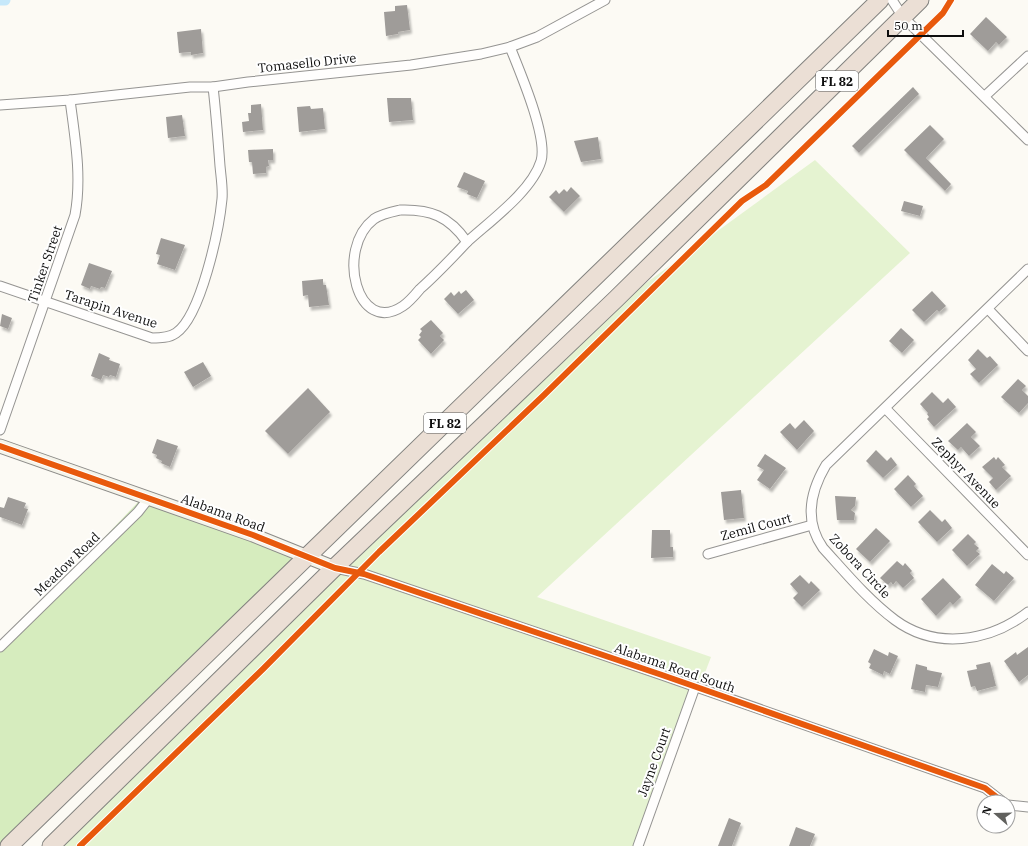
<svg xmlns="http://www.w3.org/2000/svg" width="1028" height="846" viewBox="0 0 1028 846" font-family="'IBM Plex Serif',serif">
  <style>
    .green { fill: #e5f3d1 }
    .forest { fill: #d6ecbe }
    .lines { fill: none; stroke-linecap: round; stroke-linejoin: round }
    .canal { stroke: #c6e8fa; stroke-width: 11 }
    .building { fill: #9f9c99; filter: url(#shadow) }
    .street-casing { stroke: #959492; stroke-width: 11 }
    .secondary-casing { stroke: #8c8b88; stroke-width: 15 }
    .highway-casing { stroke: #82827f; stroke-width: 19 }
    .street { stroke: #fffefd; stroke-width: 9 }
    .secondary { stroke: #f5f4ea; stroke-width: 13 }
    .highway { stroke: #ebdfd5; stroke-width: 17 }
    .cycleway-casing { stroke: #fff; stroke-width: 8 }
    .cycleway { stroke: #e8590c; stroke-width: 6 }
    .labels { text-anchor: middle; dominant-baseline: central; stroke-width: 4; stroke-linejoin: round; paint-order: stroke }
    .shield { fill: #fff; stroke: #565656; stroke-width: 1 }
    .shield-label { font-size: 12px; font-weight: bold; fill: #0e0e0e }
    .street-label { font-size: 13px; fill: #0e0e0e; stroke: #fff }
  </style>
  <defs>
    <filter id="shadow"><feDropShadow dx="2" dy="3.5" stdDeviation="1" flood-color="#0004"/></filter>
  </defs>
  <rect width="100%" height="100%" fill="#fcfaf4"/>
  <path class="green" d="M815,160L910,253L537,597L711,657L671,762L635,846H59L336,574L620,302Z"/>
  <path class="forest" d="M140,500L297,558L0,846V647Z"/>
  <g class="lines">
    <path class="canal" d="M0,0H5"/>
  </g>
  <g class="building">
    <path d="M407,5L410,30L398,32V34L386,36L384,12L395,11V6Z"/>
    <path d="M986,17L1007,37L999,45L996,42L988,51L970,34Z"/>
    <path d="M201,29L203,53L191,55V52L179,53L177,32Z"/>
    <path d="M913,87L919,94L859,153L852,146Z"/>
    <path d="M387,98H411L413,120L389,122Z"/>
    <path d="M261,104L263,130L243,132L242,122L249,121L248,113H251V105Z"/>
    <path d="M310,106L311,109L323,108L325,129L299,132L297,107Z"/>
    <path d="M182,115L185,136L168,138L166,117Z"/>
    <path d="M930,125L944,139L926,158L951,184L945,191L904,150Z"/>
    <path d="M598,137L601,159L581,162L574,141Z"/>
    <path d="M273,149V160H268L269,166L266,167V173L253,174L252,162H249L248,150Z"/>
    <path d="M464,172L485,181L477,198L467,194L468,191L457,187Z"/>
    <path d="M571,187L580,196L564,212L549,197L556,190L559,194L564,189L567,192Z"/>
    <path d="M904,201L923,206L920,216L901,211Z"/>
    <path d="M161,238L185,245L175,270L157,264L160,255L156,254Z"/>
    <path d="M89,263L112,271L105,288L101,287L100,289L91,286L90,289L81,285Z"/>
    <path d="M323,279V285H326L329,305L309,307L308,295L303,296L302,281Z"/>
    <path d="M466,290L474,300L458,314L444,299L451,292L454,296L459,291L461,294Z"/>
    <path d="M932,291L946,306L939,312L937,310L924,322L912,310Z"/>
    <path d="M2,314L12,318L8,329L0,326Z"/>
    <path d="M431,320L443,333L440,336L444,340L431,354L418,340L421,337L419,335L422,331L420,329Z"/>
    <path d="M901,328L914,340L902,353L889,341Z"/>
    <path d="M978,349L987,358L990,356L998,365L979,383L970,374L976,369L968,360Z"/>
    <path d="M99,353L110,358L109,360L120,364L116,377L110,375L109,377L103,375L101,380L91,376Z"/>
    <path d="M203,362L211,376L193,387L184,372Z"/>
    <path d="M1018,379L1026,386L1022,390L1028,396V403L1019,413L1001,397Z"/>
    <path d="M308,388L330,412L288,454L265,431Z"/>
    <path d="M932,392L943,403L948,398L956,407L934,427L927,419L929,417L927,414L928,413L920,404Z"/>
    <path d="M804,420L814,431L797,450L780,432L790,423L795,429Z"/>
    <path d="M967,423L976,432L971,437L980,446L969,456L961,447L958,450L948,441Z"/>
    <path d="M157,439L178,446L170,467L161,463L162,461L156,458L157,455L152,453Z"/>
    <path d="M876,450L887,461L891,457L897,465L883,478L866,461Z"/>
    <path d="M765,454L786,468L770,489L757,480L764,470L757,466Z"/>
    <path d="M994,457L996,460L998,457L1005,465L1002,467L1011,476L996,490L989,482L993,478L982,467Z"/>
    <path d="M908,475L916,484L914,486L923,496L911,507L894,489Z"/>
    <path d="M741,490L744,518L724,520L721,492Z"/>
    <path d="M835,496L856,497L855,506L851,510L855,513L854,520H837Z"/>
    <path d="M8,497L26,503L24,508L28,509L22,525L0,517V507L4,508Z"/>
    <path d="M930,510L942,522L945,519L952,528L937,542L918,522Z"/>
    <path d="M876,528L890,541L870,562L856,549Z"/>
    <path d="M652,530H670V547H673V557L651,558Z"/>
    <path d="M968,534L976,542L974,544L979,548L976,551L980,554L967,566L952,550Z"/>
    <path d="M897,561L903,566L905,563L912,571L910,573L914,578L903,588L896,581L893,585L891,582L888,585L880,578Z"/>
    <path d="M992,564L1004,574L1006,571L1014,578L994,601L975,585Z"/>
    <path d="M800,575L809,584L811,581L820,590L802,607L793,598L798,593L790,584Z"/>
    <path d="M943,578L961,597L953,605L950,602L936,616L921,599Z"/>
    <path d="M1028,647V675L1019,682L1004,661L1016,652L1017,655Z"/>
    <path d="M874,649L888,656L889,652L898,656L890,674L884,671L883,675L869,668L871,664L868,662Z"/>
    <path d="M990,662L996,686L977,691L975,686L971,687L967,671L977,669L976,665Z"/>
    <path d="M916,664L927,667V670L942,673L938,687L926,685L925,692L911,689Z"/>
    <path d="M729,818L741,823L732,846H718Z"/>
    <path d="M796,827L815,834L810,846H789Z"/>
  </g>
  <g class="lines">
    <g class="street-casing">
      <g id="street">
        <path d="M892,0L903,17L1028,140"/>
        <path d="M985,96L1028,56"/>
        <path d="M0,105L70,100L190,87H213L248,82L411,65L481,54L510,47L537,37L605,0"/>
        <path d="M400,210C430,209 449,216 467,242C452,258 437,274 420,289C415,295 409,302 403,306C357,337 335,249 374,219C381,214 391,212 400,210Z"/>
        <path d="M467,242C490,221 532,191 541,161C548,137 520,72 510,47"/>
        <path d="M1028,269L826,465C810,492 804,521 823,548C845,572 868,600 895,620C936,650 989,642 1028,612"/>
        <path d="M0,286L152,338C160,338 169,338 176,333C201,316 219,230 222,199C223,189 221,177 220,166C218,139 216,113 213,87"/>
        <path d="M988,309L1028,351"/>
        <path d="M886,409L1028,555"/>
        <path d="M0,430L75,215C82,177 75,138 70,100"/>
        <path d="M708,554L812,525"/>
        <path d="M335,568L364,574L662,675L985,788L1003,802"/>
        <path d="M0,647L138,512L149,498"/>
        <path d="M1008,805L1028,807"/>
        <path d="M638,846L695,687"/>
      </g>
    </g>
    <g class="secondary-casing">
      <path id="secondary" d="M0,446L253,535L335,568"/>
    </g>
    <g class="highway-casing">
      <g id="highway">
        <path d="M9,846L880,0"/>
        <path d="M51,846L332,570L616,299L920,0"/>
      </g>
    </g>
    <use href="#street" class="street"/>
    <use href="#secondary" class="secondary"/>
    <use href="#highway" class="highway"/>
    <g class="cycleway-casing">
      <g id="cycleway">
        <path d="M0,446L253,535L335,568L364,574L662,675L985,788L1003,802"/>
        <path d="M80,846L263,669L379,552L544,395L742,201L766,185L943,13L951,0"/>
      </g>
    </g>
    <use href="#cycleway" class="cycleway"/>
  </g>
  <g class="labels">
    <g class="shield">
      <rect x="816" y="71" width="42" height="20" rx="3"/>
      <rect x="424" y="413" width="42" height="20" rx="3"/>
    </g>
    <g class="shield-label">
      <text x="837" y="81">FL 82</text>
      <text x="445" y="423">FL 82</text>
    </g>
    <g class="street-label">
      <text transform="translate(307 63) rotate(-6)">Tomasello Drive</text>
      <text transform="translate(45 264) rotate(-71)">Tinker Street</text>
      <text transform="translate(111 309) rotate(18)">Tarapin Avenue</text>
      <text transform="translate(966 473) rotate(46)">Zephyr Avenue</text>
      <text transform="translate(223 513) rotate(20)">Alabama Road</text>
      <text transform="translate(756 527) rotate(-15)">Zemil Court</text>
      <text transform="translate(67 564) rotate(-44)">Meadow Road</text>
      <text transform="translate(860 566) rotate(47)">Zobora Circle</text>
      <text transform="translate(675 668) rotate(19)">Alabama Road South</text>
      <text transform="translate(654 762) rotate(-70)">Jayne Court</text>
    </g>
  </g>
  <g transform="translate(996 814) rotate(290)"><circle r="19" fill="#ffffff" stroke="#9f9f9f"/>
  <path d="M0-3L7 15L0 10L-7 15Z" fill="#61615e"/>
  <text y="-6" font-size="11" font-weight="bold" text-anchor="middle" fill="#0e0e0e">N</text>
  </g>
  <path d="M888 30v6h75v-6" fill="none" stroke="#0e0e0e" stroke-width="2"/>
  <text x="894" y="30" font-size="12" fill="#0e0e0e" stroke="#ffffff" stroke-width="3" paint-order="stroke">50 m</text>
</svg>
